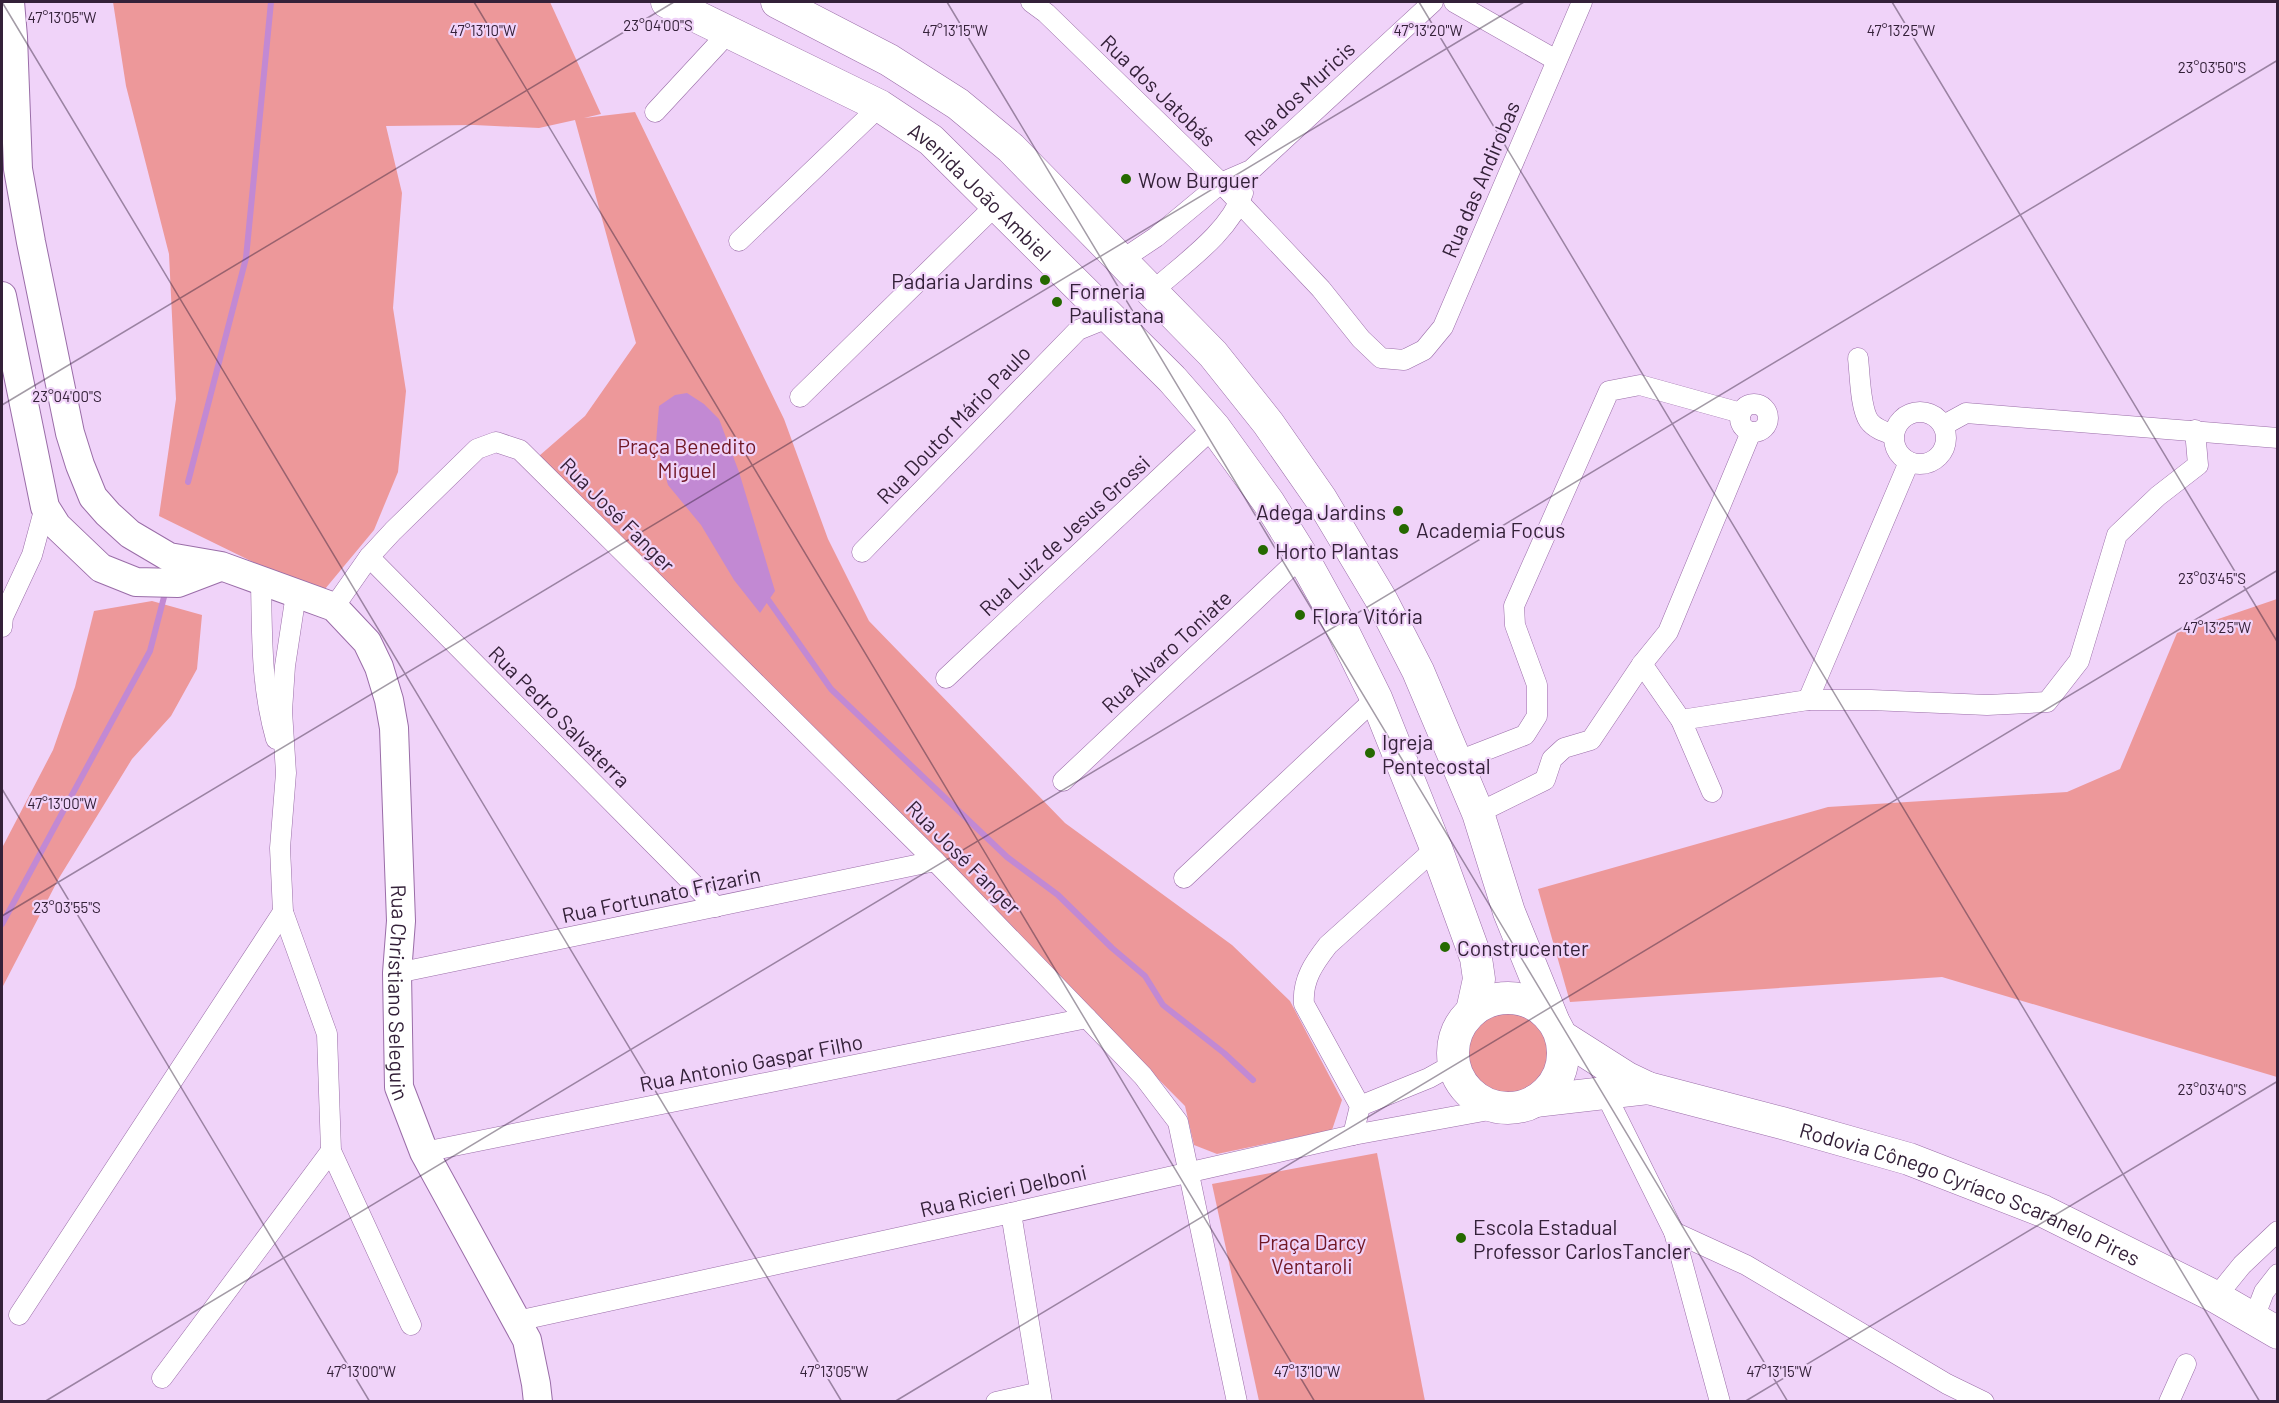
<svg xmlns="http://www.w3.org/2000/svg" width="2279" height="1403" viewBox="0 0 2279 1403" font-family="Barlow,sans-serif">
  <style>
    .green { fill: #ed989a }
    .water { fill: #c289d3 }
    .lines { fill: none; stroke-linecap: round; stroke-linejoin: round }
    .stream { stroke: #c289d3; stroke-width: 6 }
    .street-casing { stroke: #9a6da8; stroke-width: 21 }
    .secondary-casing { stroke: #9a6da8; stroke-width: 30 }
    .primary-casing { stroke: #9a6da8; stroke-width: 33 }
    .street { stroke: #fff; stroke-width: 20 }
    .secondary { stroke: #fff; stroke-width: 28 }
    .primary { stroke: #fff; stroke-width: 32 }
    .ticks { fill: none; stroke: #342139; stroke-width: 1.5; stroke-opacity: 0.45 }
    .poi-dot { fill: #256900; stroke: #f0d3f9; stroke-width: 2 }
    .labels { text-anchor: middle; dominant-baseline: central; stroke-width: 4.5; stroke-linejoin: round; paint-order: stroke }
    .street-label { font-size: 21px; fill: #342139; stroke: #f0d3f9 }
    .poi-label { font-size: 21px; fill: #342139; stroke: #f0d3f9; text-anchor: start }
    .park-label { font-size: 21px; fill: #701724; stroke: #f0d3f9 }
    .ticks-label { font-size: 15px; text-anchor: middle; fill: #342139; stroke: #f0d3f9; stroke-width: 4.5; stroke-linejoin: round; paint-order: stroke }
  </style>
  <rect width="100%" height="100%" fill="#f0d3f9"/>
  <g class="green">
    <path d="M113,2H550L601,114L584,118L635,112L784,419L828,539L869,621L1065,823L1232,945L1290,1001L1342,1100L1332,1130L1217,1154L1194,1145L1185,1106L539,456L585,416L636,343L575,120L539,128L474,125L386,126L402,193L393,308L406,391L398,472L374,530L325,589L261,566L159,516L176,399L169,254L126,86Z"/>
    <path d="M2277,599V1077L1942,977L1570,1002L1538,889L1828,807L2067,792L2120,769L2177,633Z"/>
    <path d="M152,601L202,615L197,669L171,716L132,759L59,878L2,988V848L53,750L75,687L94,611Z"/>
    <circle cx="1506" cy="1055" r="44"/>
    <path d="M1377,1153L1425,1401H1259L1212,1184Z"/>
  </g>
  <path class="water" d="M687,393L704,404L719,419L739,472L775,591L760,613L734,580L701,525L668,485L656,443L659,406L675,395Z"/>
  <g class="lines">
    <g class="stream">
      <path d="M188,482L246,258L271,2"/>
      <path d="M769,601L831,689L1007,857L1058,895L1112,948L1145,976L1163,1005L1224,1053L1253,1080"/>
      <path d="M2,924L150,651L164,597"/>
    </g>
    <g class="street-casing">
      <g id="street">
        <path d="M1031,2L1046,13L1221,183L1321,289L1361,339L1381,358L1404,360L1424,350L1443,327L1582,2"/>
        <path d="M1454,2L1556,60"/>
        <path d="M655,112L729,32"/>
        <path d="M739,241L880,106"/>
        <path d="M1120,261L1156,237L1221,183L1251,170L1433,2"/>
        <path d="M1153,291C1184,263 1229,233 1243,193"/>
        <path d="M1858,358C1860,374 1860,408 1869,421C1875,429 1885,432 1894,435"/>
        <path d="M800,397L997,204"/>
        <circle cx="1754" cy="418" r="14"/>
        <circle cx="1920" cy="438" r="26"/>
        <path d="M1944,425L1966,413L2278,438"/>
        <path d="M862,552L1078,330L1110,317"/>
        <path d="M369,557L716,907"/>
        <path d="M261,581C262,635 261,687 276,739"/>
        <path d="M296,594L285,666L282,711L286,773L280,848L283,912L327,1034L331,1151L411,1325"/>
        <path d="M334,607L369,557L393,531L477,449L496,442L520,450L935,861L1143,1076L1178,1122L1237,1402"/>
        <path d="M2,627L3,617L32,555L45,507"/>
        <path d="M1642,664L1681,720L1712,792"/>
        <path d="M946,678L1214,427"/>
        <path d="M1808,700L1909,462"/>
        <path d="M1681,720L1808,700H1871L1987,705L2047,702L2079,661L2117,535L2158,496L2198,465L2195,430"/>
        <path d="M1458,761L1525,735L1537,716V685L1515,625L1514,606L1609,391L1640,385L1741,413"/>
        <path d="M1063,781L1302,556"/>
        <path d="M1478,813L1545,780L1552,759L1564,748L1591,740L1642,664L1668,632L1751,432"/>
        <path d="M1184,878L1376,698"/>
        <path d="M397,973L935,861"/>
        <path d="M1603,1085L1605,1093L1674,1232L1720,1402"/>
        <path d="M1360,1106L1429,1078L1454,1064"/>
        <path d="M1353,1135L1360,1106L1304,1004C1302,980 1314,963 1328,945L1436,848"/>
        <path d="M424,1152L1087,1018"/>
        <path d="M1011,1213L1042,1402"/>
        <path d="M1674,1232L1746,1265L1947,1384L1984,1402"/>
        <path d="M2216,1297L2242,1265L2278,1231"/>
        <path d="M19,1315L283,912"/>
        <path d="M2254,1318L2264,1292L2278,1274"/>
        <path d="M517,1321L1011,1213L1353,1135L1500,1108"/>
        <path d="M162,1378L331,1151"/>
        <path d="M996,1402L1040,1392"/>
        <path d="M2169,1402L2186,1364"/>
      </g>
    </g>
    <g class="secondary-casing">
      <g id="secondary">
        <path id="s1" d="M10,2L13,37L18,169L31,242L70,433L80,465L93,497L108,514L130,534L169,557L221,566L334,607L367,642L379,667L389,700L394,728L401,921L397,973L399,1087L424,1152L527,1340L536,1384L538,1402"/>
        <path d="M2,296L45,507L57,526L101,568L136,582L178,583L220,567"/>
      </g>
    </g>
    <g class="primary-casing">
      <g id="primary">
        <path id="s2" d="M667,2L880,106L931,140L1172,379L1214,427L1269,503L1302,556L1339,623L1376,698L1436,848L1476,958L1479,979L1472,1011"/>
        <path d="M777,2L889,60L958,104L1011,148L1213,354L1268,423L1321,499L1382,601L1418,671L1478,813L1509,912L1553,1020"/>
        <circle cx="1508" cy="1053" r="55"/>
        <path id="s3" d="M1561,1036L1627,1078L1648,1088L1782,1123L1909,1159L2043,1211L2216,1297L2278,1333"/>
        <path d="M1535,1101L1648,1088"/>
      </g>
    </g>
    <use href="#street" class="street"/>
    <use href="#secondary" class="secondary"/>
    <use href="#primary" class="primary"/>
  </g>
  <path class="ticks" d="M2,2L842,1402M474,2L1315,1402M947,2L1788,1402M1419,2L2260,1402M1892,2L2278,643M2,405L674,2M2,789L370,1402M2,916L1524,2M44,1402L2278,60M894,1402L2278,570M1744,1402L2278,1081"/>
  <g class="poi-dot">
    <circle cx="1126" cy="179" r="6"/>
    <circle cx="1045" cy="280" r="6"/>
    <circle cx="1057" cy="302" r="6"/>
    <circle cx="1398" cy="511" r="6"/>
    <circle cx="1404" cy="529" r="6"/>
    <circle cx="1263" cy="550" r="6"/>
    <circle cx="1300" cy="615" r="6"/>
    <circle cx="1370" cy="753" r="6"/>
    <circle cx="1445" cy="947" r="6"/>
    <circle cx="1461" cy="1238" r="6"/>
  </g>
  <g class="labels">
    <g class="street-label">
      <text transform="translate(1159 90) rotate(44)">Rua dos Jatobás</text>
      <text transform="translate(1299 93) rotate(-43)">Rua dos Muricis</text>
      <text transform="translate(1480 179) rotate(-67)">Rua das Andirobas</text>
      <text stroke="none"><textPath href="#s2" startOffset="369">Avenida João Ambiel</textPath></text>
      <text transform="translate(953 424) rotate(-46)">Rua Doutor Mário Paulo</text>
      <text transform="translate(618 514) rotate(45)">Rua José Fanger</text>
      <text transform="translate(1064 535) rotate(-43)">Rua Luiz de Jesus Grossi</text>
      <text transform="translate(1166 651) rotate(-43)">Rua Álvaro Toniate</text>
      <text transform="translate(560 716) rotate(45)">Rua Pedro Salvaterra</text>
      <text transform="translate(964 857) rotate(45)">Rua José Fanger</text>
      <text transform="translate(661 894) rotate(-12)">Rua Fortunato Frizarin</text>
      <text stroke="none"><textPath href="#s1" startOffset="1178">Rua Christiano Seleguin</textPath></text>
      <text transform="translate(751 1062) rotate(-11)">Rua Antonio Gaspar Filho</text>
      <text transform="translate(1003 1190) rotate(-13)">Rua Ricieri Delboni</text>
      <text stroke="none"><textPath href="#s3" startOffset="441">Rodovia Cônego Cyríaco Scaranelo Pires</textPath></text>
    </g>
    <g class="poi-label">
      <text x="1138" y="179">Wow Burguer</text>
      <text x="1033" y="280" text-anchor="end">Padaria Jardins</text>
      <text x="1069" y="290">Forneria<tspan x="1069" dy="24">Paulistana</tspan></text>
      <text x="1386" y="511" text-anchor="end">Adega Jardins</text>
      <text x="1416" y="529">Academia Focus</text>
      <text x="1275" y="550">Horto Plantas</text>
      <text x="1312" y="615">Flora Vitória</text>
      <text x="1382" y="741">Igreja<tspan x="1382" dy="24">Pentecostal</tspan></text>
      <text x="1457" y="947">Construcenter</text>
      <text x="1473" y="1226">Escola Estadual<tspan x="1473" dy="24">Professor CarlosTancler</tspan></text>
    </g>
    <g class="park-label">
      <text x="687" y="445">Praça Benedito<tspan x="687" dy="24">Miguel</tspan></text>
      <text x="1312" y="1241">Praça Darcy<tspan x="1312" dy="24">Ventaroli</tspan></text>
    </g>
  </g>
  <g class="ticks-label">
    <text x="62" y="23">47°13'05"W</text>
    <text x="658" y="31">23°04'00"S</text>
    <text x="483" y="36">47°13'10"W</text>
    <text x="955" y="36">47°13'15"W</text>
    <text x="1428" y="36">47°13'20"W</text>
    <text x="1901" y="36">47°13'25"W</text>
    <text x="2212" y="73">23°03'50"S</text>
    <text x="67" y="402">23°04'00"S</text>
    <text x="2212" y="584">23°03'45"S</text>
    <text x="2217" y="633">47°13'25"W</text>
    <text x="62" y="809">47°13'00"W</text>
    <text x="67" y="913">23°03'55"S</text>
    <text x="2212" y="1095">23°03'40"S</text>
    <text x="361" y="1377">47°13'00"W</text>
    <text x="834" y="1377">47°13'05"W</text>
    <text x="1307" y="1377">47°13'10"W</text>
    <text x="1779" y="1377">47°13'15"W</text>
  </g>
  <rect width="2279" height="1403" fill="none" stroke="#342139" stroke-width="6"/>
</svg>
